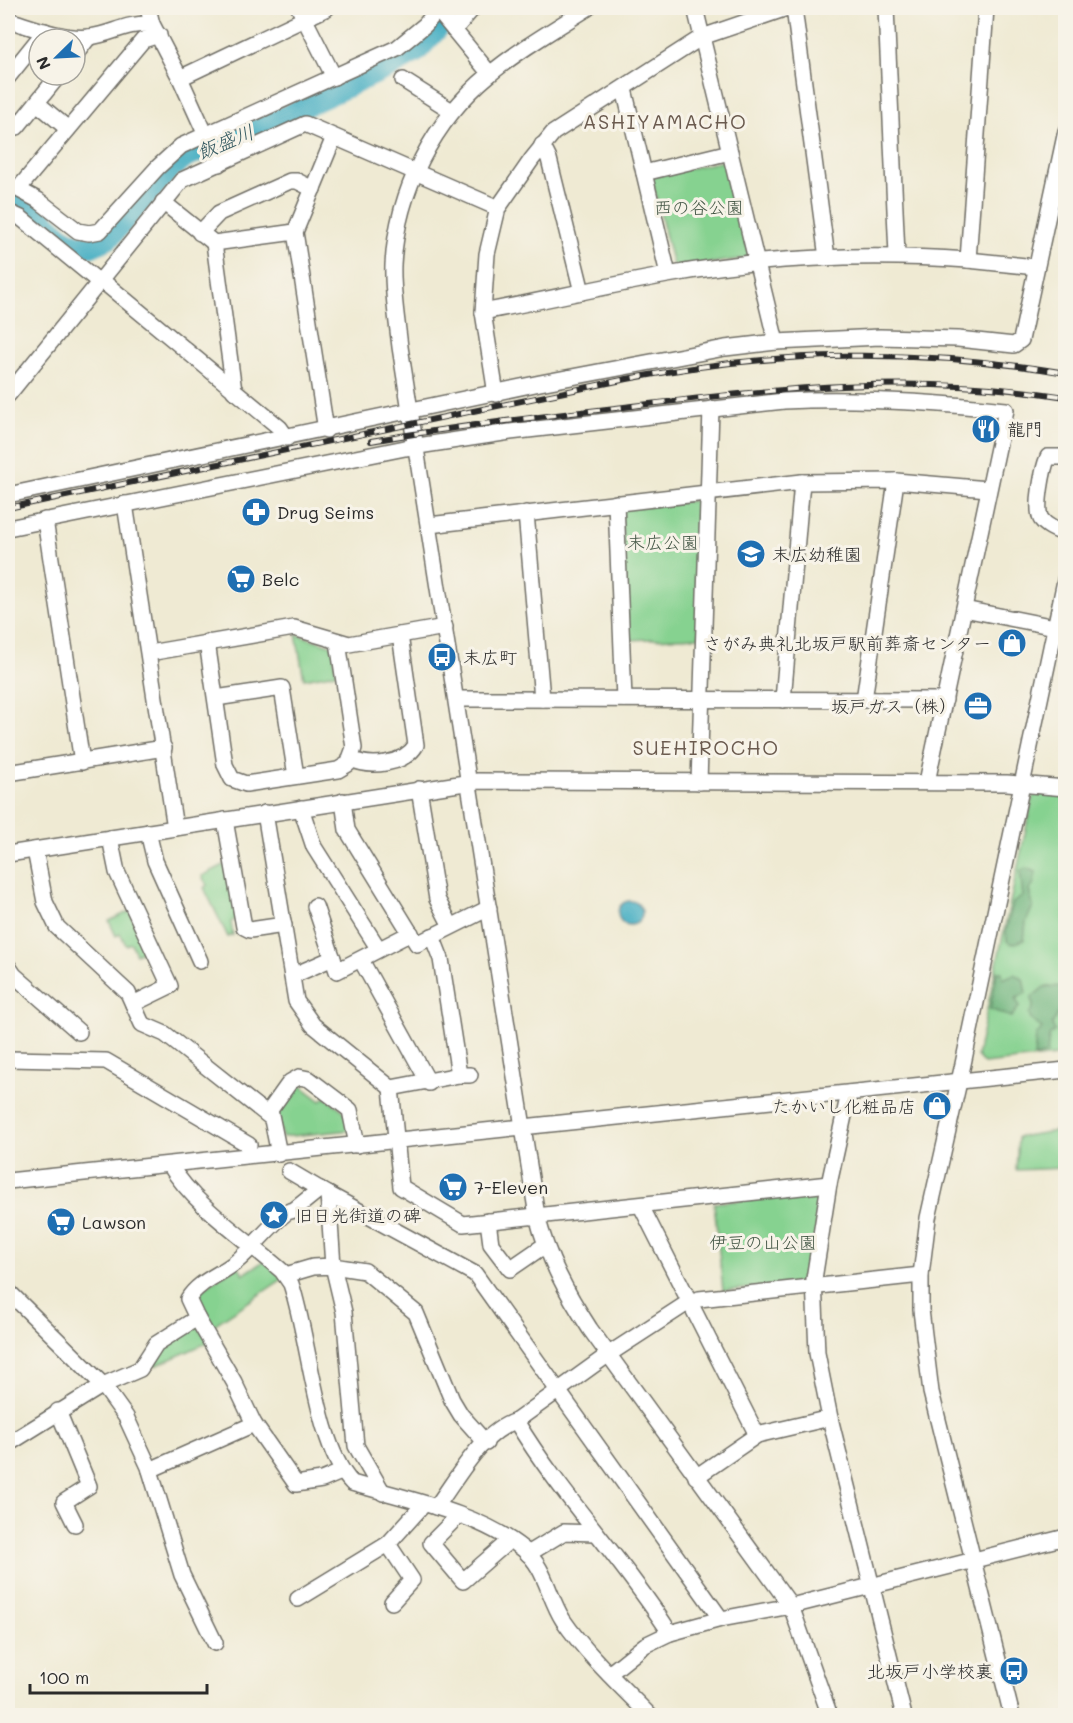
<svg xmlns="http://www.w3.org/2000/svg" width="1073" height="1723" viewBox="0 0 1073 1723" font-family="Mali,'Klee One',sans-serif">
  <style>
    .green { fill: #86d290; stroke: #587e5e; stroke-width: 1.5 }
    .forest { fill: #6cb47a; stroke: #4c7052; stroke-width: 1.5 }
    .water { fill: #44aec3; stroke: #386c77; stroke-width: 1.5 }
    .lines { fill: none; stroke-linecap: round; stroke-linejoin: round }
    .river { stroke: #44aec3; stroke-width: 21 }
    .minor-casing { stroke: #706e66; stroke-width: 18 }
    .minor { stroke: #fff; stroke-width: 15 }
    .rail-casing { stroke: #2b2b2b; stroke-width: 6 }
    .rail { stroke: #f7f3e8; stroke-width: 4; stroke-dasharray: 11; stroke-linecap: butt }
    .labels { text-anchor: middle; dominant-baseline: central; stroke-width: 6; stroke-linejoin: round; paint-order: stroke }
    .park-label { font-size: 18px; fill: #425544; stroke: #f7f3e8 }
    .poi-label { font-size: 18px; fill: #2b2b2b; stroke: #f7f3e8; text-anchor: start }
    .neighbourhood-label { font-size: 20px; letter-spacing: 1.5px; fill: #6b5b4f; stroke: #f7f3e8 }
    .water-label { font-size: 20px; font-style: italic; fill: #345960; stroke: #f7f3e8 }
  </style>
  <rect width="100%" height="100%" fill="#f7f3e8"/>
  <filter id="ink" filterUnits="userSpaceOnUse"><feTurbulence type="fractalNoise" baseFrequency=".0167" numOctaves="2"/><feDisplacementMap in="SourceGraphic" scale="12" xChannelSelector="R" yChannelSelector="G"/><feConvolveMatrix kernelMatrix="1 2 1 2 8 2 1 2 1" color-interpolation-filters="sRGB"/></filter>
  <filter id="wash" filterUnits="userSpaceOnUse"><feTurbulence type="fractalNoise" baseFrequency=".008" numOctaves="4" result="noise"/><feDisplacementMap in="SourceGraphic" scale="24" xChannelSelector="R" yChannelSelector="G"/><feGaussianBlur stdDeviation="1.35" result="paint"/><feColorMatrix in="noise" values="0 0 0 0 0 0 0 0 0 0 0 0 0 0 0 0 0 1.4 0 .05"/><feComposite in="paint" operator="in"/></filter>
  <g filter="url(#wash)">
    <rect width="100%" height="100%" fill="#efead3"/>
    <g class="green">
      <path d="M727,160L749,254L747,258L678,268L673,265L651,177Z"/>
      <path d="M703,500L699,637L628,640L621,511L626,507Z"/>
      <path d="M296,634L333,646L336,673L304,679Z"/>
      <path d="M1039,793L1065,796V1055L984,1064L977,1056L1033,796Z"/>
      <path d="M228,863L237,918L231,922L233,935L228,937L204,888L207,885L202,876Z"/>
      <path d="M130,911L147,949L136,954L131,943L126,945L120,934L116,936L109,921Z"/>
      <path d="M293,1085H300L321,1101L325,1097L344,1111L351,1130L282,1137L275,1108Z"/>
      <path d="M1056,1131L1060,1134L1065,1168L1016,1170L1018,1137Z"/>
      <path d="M818,1192L821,1195L810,1277L805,1283L723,1291L714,1203Z"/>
      <path d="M264,1261L284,1278L208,1329L195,1305L197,1293L237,1265L244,1274Z"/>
      <path d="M197,1323L209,1342L155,1366L151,1357Z"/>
    </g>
    <g class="forest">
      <path d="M1026,868L1036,872L1033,886L1029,890L1033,906L1026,922L1024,940L1011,944L1007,941L1006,930L1013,903L1023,896L1020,871Z"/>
      <path d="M997,972H1002L1003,979L1014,974L1023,979L1026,993L1015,999L1020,1006L1011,1017L990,1009Z"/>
      <path d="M1065,986V1014H1058L1052,1024L1055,1031L1049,1036L1047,1054L1034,1057L1036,1036L1042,1028L1031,1020L1029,1014L1033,1008L1032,997L1044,987Z"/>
    </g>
    <circle class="water" cx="630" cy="913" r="12"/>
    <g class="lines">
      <path class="river" d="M8,200L35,212L61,236L74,243L91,247L109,239L171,169L186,157L239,137L391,67L417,52L457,8"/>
    </g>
  </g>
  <g filter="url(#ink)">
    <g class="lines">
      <g class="minor-casing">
        <g id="minor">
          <path d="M148,8L152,24L180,78L219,164"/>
          <path d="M299,8L334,77"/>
          <path d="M436,8L490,74"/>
          <path d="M588,8C555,29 520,49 490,74C433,121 397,191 393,265C392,292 397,320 400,347L537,1216C548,1259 566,1292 590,1329L791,1606L830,1716"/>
          <path d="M695,8L776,342"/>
          <path d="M794,8L827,258"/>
          <path d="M886,8L897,255"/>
          <path d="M8,20C32,27 63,40 89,37C114,34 123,23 152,24"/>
          <path d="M454,30L473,8"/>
          <path d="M75,55L89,37"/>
          <path d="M8,77L45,31"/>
          <path d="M180,78L327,8"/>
          <path d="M403,80L452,111"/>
          <path d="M624,89L668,274"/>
          <path d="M37,103L68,129"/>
          <path d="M8,120L17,127L59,75"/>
          <path d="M542,145L549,159L582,292"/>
          <path d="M644,173L730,152"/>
          <path d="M8,184L38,200L78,231L89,233L100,231L158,167L181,146L397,48L425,25L439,8"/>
          <path d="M19,188L143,40L159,35"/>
          <path d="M163,202L214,243L295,232"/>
          <path d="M8,212L21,218L98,281"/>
          <path d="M200,233L219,213L290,181H297L313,189"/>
          <path d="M214,243L234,391"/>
          <path d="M968,260L1036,267"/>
          <path d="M100,279L280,428L287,438"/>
          <path d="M483,312C545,300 606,286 667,275C766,257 868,253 968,260L986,8"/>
          <path d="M496,394L483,312L487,254L498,208L532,159L553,133L702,37L787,8"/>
          <path d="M8,395L182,180L305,124L498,208"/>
          <path d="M326,430L295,232L334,137"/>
          <path d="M1066,457H1048C1043,468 1035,508 1041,519C1047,527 1056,530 1066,534"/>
          <path d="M8,495L540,383L725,348L776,342L880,337L958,339L1014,345L1021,340L1066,131"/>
          <path d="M616,503L624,699"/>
          <path d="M125,504L175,828"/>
          <path d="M526,513L542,699"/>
          <path d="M45,520L82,762"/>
          <path d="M429,525L802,482L896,481L988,489"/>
          <path d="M8,528L405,448L510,432L784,401C859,397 931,402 1006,410L927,782"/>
          <path d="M964,609L1055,627"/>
          <path d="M207,642L225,765L232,779L246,784L338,770L348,764L354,748L338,642"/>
          <path d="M149,653L294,628L349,644L445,627"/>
          <path d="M216,698L282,688L296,776"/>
          <path d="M456,699L945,700"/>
          <path d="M783,700L802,482"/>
          <path d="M864,700L896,481"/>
          <path d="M351,759C370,768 404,765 416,745L400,635"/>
          <path d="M8,773L164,748"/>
          <path d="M699,782L711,409"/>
          <path d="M419,789L437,899L451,926"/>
          <path d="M343,801L347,830L417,944L489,908"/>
          <path d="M301,808L314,847L378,948"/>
          <path d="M265,813L296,1001L313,1025L391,1088L459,1075H470"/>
          <path d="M225,820L244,927L250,930L284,925"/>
          <path d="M148,832L155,861L200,961"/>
          <path d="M110,838L117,872L170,986L133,1004"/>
          <path d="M35,850L45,902L57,927L128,993L142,1024L165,1034L270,1117"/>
          <path d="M8,854L478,781L1007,783L1066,788"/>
          <path d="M315,906L337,971L411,933"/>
          <path d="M432,936L441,959L459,1075"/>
          <path d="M361,960L429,1083"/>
          <path d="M8,966L14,975L79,1032"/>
          <path d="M292,976L333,958"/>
          <path d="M8,1059L106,1061L249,1145"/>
          <path d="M391,1088L401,1187L463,1224L829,1184"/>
          <path d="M849,1093L829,1184L814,1279L817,1353L830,1418L904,1716"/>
          <path d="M279,1154L270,1110L290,1082L299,1077L309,1079L350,1110L357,1145"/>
          <path d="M170,1165C194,1206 247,1240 282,1271L291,1284C309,1336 316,1446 352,1483C406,1499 479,1513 523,1549C546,1567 548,1597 563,1620C587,1655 620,1685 650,1716"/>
          <path d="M289,1171L328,1194L333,1266L365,1271L416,1313L452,1400L461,1415L486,1443"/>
          <path d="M8,1181L1066,1070"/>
          <path d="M328,1194L475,1274L721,1619"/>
          <path d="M641,1206L757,1435"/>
          <path d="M488,1221L491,1244L510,1269L545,1245"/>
          <path d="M286,1275L313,1267L333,1266L344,1312L356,1446L383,1493"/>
          <path d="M8,1291L103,1385L126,1417L149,1467L182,1575L215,1643"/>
          <path d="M58,1411L89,1486L64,1502L75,1524"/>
          <path d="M516,1421C561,1496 623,1559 670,1633L721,1619L791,1606L1066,1537"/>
          <path d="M254,1424L296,1484L322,1480L341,1472"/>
          <path d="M8,1444L103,1385L140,1369L156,1344L197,1318L188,1299C199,1281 220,1275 236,1262C254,1247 268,1227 287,1212L294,1210L320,1189"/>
          <path d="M150,1470L254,1424L234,1382L197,1318"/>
          <path d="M696,1477L757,1435L830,1418"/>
          <path d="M436,1507C457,1479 481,1432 516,1421L609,1354L689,1302L699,1299L921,1275"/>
          <path d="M458,1516L431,1543L463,1581L510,1540"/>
          <path d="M528,1554L564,1532L595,1533"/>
          <path d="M298,1599L388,1544"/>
          <path d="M392,1602L412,1580L388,1544L424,1504"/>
          <path d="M609,1674L645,1645L670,1633"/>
          <path d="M1012,1716L931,1392L921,1310V1275L928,1218L963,1064L1066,576"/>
        </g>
      </g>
      <use href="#minor" class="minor"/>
      <g class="rail-casing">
        <g id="rail">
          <path d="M371,441C457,426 545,416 632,406C782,388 915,373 1066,397"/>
          <path d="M8,508L627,379C777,350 915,348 1066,373"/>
        </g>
      </g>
      <use href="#rail" class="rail"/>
    </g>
  </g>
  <defs>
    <g id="restaurant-disc" transform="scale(1.5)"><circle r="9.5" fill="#1f6fb2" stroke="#f7f3e8"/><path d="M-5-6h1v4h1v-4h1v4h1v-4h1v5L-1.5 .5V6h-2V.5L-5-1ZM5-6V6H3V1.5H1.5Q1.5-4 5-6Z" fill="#fff"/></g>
    <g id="pharmacy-disc" transform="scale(1.5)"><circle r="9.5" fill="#1f6fb2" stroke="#f7f3e8"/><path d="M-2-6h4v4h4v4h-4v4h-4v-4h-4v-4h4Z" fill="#fff"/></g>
    <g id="school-disc" transform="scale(1.5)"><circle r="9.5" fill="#1f6fb2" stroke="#f7f3e8"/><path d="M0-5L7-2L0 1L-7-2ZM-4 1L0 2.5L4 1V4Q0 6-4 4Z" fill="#fff"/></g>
    <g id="supermarket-disc" transform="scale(1.5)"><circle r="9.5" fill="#1f6fb2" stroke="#f7f3e8"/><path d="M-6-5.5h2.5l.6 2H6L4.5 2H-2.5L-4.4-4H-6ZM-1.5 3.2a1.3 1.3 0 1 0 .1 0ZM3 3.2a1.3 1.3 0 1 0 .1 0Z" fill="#fff"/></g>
    <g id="shop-disc" transform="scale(1.5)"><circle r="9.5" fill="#1f6fb2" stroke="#f7f3e8"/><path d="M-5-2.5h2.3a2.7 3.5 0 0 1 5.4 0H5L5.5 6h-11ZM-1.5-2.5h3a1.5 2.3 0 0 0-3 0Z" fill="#fff"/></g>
    <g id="bus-disc" transform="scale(1.5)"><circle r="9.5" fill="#1f6fb2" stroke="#f7f3e8"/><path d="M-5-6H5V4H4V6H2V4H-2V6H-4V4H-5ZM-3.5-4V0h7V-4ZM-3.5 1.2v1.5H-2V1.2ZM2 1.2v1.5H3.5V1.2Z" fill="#fff"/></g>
    <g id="office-disc" transform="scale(1.5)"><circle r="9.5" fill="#1f6fb2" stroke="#f7f3e8"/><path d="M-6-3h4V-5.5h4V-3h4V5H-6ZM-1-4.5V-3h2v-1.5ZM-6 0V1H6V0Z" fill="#fff"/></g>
    <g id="sight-disc" transform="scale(1.5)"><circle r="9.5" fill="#1f6fb2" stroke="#f7f3e8"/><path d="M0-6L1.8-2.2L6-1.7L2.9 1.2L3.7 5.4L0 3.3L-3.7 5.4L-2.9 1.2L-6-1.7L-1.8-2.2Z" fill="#fff"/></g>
  </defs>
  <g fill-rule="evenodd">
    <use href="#restaurant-disc" x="986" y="429"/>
    <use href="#pharmacy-disc" x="256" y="512"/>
    <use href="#school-disc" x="751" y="554"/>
    <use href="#supermarket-disc" x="241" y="579"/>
    <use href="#shop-disc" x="1012" y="643"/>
    <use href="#bus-disc" x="442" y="657"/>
    <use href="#office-disc" x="978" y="706"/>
    <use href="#shop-disc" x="937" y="1106"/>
    <use href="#supermarket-disc" x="453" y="1187"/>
    <use href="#sight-disc" x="274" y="1215"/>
    <use href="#supermarket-disc" x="61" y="1222"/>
    <use href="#bus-disc" x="1014" y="1671"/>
  </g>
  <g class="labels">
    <g class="park-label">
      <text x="699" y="207">西の谷公園</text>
      <text x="663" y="542">末広公園</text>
      <text x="763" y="1242">伊豆の山公園</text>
    </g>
    <g class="poi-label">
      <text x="1007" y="429">龍門</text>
      <text x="277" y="512">Drug Seims</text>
      <text x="772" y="554">末広幼稚園</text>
      <text x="262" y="579">Belc</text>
      <text x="991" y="643" text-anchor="end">さがみ典礼北坂戸駅前葬斎センター</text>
      <text x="463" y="657">末広町</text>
      <text x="957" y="706" text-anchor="end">坂戸ガス（株）</text>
      <text x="916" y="1106" text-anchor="end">たかいし化粧品店</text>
      <text x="474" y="1187">7-Eleven</text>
      <text x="295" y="1215">旧日光街道の碑</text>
      <text x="82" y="1222">Lawson</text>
      <text x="993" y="1671" text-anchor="end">北坂戸小学校裏</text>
    </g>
    <g class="neighbourhood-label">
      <text x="665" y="121">ASHIYAMACHO</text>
      <text x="706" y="747">SUEHIROCHO</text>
    </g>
    <g class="water-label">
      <text transform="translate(225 141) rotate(-22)">飯盛川</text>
    </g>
  </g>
  <rect width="1073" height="1723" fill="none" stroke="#f7f3e8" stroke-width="30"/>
  <g transform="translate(57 57) rotate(246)"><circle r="28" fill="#f7f3e8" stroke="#a5a39c" stroke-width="1.5"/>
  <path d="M0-4.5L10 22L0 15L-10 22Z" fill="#1f6fb2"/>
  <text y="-9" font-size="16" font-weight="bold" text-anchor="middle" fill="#2b2b2b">N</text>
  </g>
  <path d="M30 1684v9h177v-9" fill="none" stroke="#2b2b2b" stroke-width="3"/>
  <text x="39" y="1684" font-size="18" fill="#2b2b2b" stroke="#f7f3e8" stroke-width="4.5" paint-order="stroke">100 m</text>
</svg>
